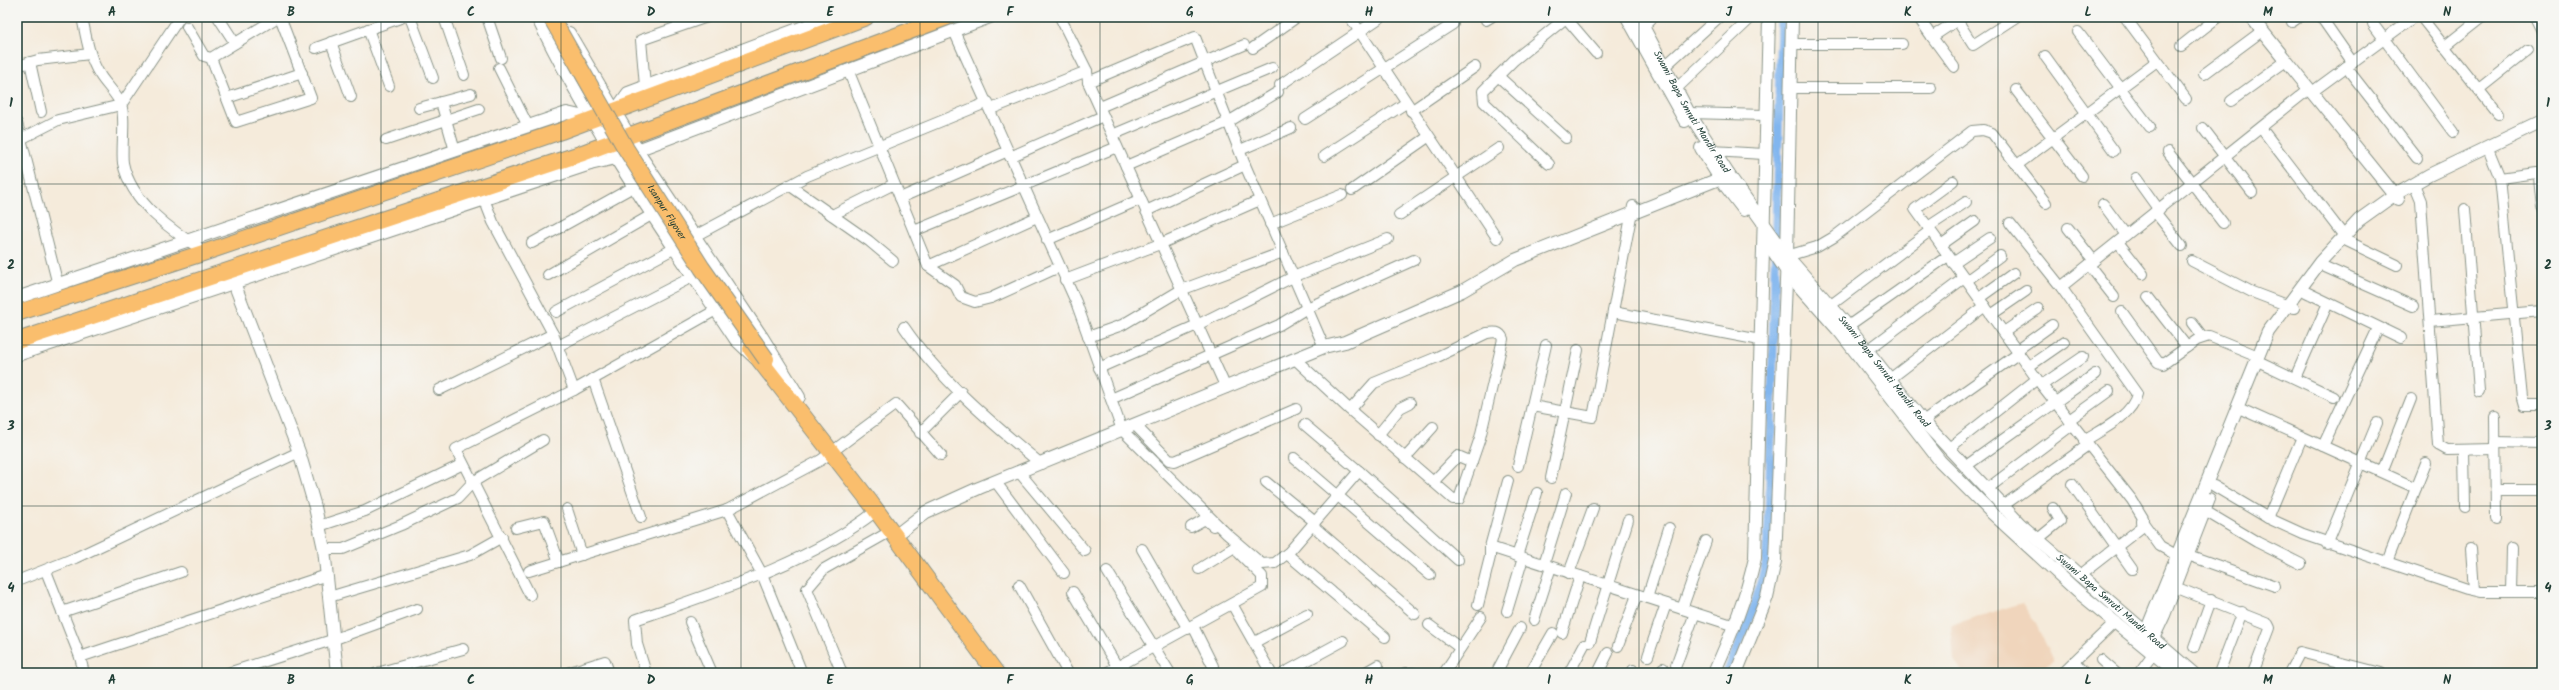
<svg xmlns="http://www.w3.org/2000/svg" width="2559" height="690" viewBox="0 0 2559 690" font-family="Kalam,sans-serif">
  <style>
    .built { fill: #f0d5bc }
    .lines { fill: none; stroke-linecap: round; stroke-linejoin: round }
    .canal { stroke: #81b6ef; stroke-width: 9 }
    .minor-casing { stroke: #8a9488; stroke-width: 12 }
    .tertiary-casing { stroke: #8a9488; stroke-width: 14 }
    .primary-casing { stroke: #8a9488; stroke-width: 18 }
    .minor { stroke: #fff; stroke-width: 10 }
    .tertiary { stroke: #fff; stroke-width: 12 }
    .primary { stroke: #fabe6d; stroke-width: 16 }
    .primary-bridge-casing { stroke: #8a9488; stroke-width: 18; stroke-linecap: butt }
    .primary-bridge { stroke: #fabe6d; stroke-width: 16 }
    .grid { fill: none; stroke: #1f3d34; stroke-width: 1; stroke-opacity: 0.55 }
    .labels { text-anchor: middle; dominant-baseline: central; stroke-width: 3; stroke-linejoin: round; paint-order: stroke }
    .street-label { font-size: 10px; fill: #1f3d34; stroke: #f6f6f2 }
    .neatline { fill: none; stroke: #1f3d34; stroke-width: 1.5 }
    .grid-label { font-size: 13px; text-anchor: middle; font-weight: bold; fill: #1f3d34 }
  </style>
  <rect width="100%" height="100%" fill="#f6f6f2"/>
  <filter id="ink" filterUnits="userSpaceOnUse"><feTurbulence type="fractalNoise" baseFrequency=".025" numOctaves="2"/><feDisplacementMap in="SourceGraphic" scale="8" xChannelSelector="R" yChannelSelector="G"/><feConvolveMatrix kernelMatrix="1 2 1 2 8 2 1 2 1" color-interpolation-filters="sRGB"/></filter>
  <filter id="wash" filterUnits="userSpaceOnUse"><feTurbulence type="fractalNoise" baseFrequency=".012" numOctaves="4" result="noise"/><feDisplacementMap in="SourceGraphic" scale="16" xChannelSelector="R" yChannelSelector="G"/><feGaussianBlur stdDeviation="0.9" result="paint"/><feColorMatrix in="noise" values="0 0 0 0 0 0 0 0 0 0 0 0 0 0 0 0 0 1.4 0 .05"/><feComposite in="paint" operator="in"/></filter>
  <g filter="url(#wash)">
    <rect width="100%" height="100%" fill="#f5ebdb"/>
    <path class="built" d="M2022,603L2036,624L2053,661L2034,673H1963L1954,660L1951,625Z"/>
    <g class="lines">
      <path class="canal" d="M1727,673L1755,604L1766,564L1769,521L1781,17"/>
    </g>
  </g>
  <g filter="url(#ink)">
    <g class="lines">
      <g class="minor-casing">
        <g id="minor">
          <path d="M82,17C86,36 89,58 100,75C106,85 117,94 121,105C126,117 121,148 123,163C131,203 173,232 206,252"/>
          <path d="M218,17L235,43"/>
          <path d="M410,17L433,78"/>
          <path d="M444,17L464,75"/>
          <path d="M487,17L501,58"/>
          <path d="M1060,17L1087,71"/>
          <path d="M1350,17L1497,238"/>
          <path d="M1918,17L1932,37L1962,17"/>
          <path d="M1955,17L1973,45L2016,17"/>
          <path d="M2125,17L2186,99"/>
          <path d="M2321,17L2353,63"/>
          <path d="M2421,17L2498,114"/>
          <path d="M2535,17L2542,31"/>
          <path d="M1566,18L1596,53"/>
          <path d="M1486,20L1491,17"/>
          <path d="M2292,22L2299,17"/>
          <path d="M2373,24L2453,132"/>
          <path d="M187,27L204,56L211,58L278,17"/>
          <path d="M1643,27L1653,17"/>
          <path d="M368,29L389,86"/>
          <path d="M954,31L1076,302L1122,430L1227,534L1262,564L1275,563L1289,552L1359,471L1458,560"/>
          <path d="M2078,32L2150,127"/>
          <path d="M1932,37L1954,67"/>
          <path d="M331,42L351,97"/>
          <path d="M1791,44H1902"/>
          <path d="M2181,46L2218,17"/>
          <path d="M2444,47L2482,17"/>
          <path d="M316,48L403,17"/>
          <path d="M1253,48L1297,17"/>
          <path d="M2045,56L2114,151"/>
          <path d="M211,58L236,122L311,98L280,17"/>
          <path d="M30,62L41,112"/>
          <path d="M17,66L38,60L90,54"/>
          <path d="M1664,67L1719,17"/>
          <path d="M2346,67L2417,158"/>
          <path d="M499,68L528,126"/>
          <path d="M848,70L928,266L1037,217"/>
          <path d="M2204,74L2262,31"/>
          <path d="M1498,76L1566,138"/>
          <path d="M1088,82L1226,388"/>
          <path d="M1280,85L1381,17"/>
          <path d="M645,86L641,40L707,17"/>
          <path d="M1790,88H1931"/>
          <path d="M1676,89L1752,17"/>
          <path d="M2479,89L2528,50"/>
          <path d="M2016,90L2082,176"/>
          <path d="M2312,92L2414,17"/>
          <path d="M227,98L302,73"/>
          <path d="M2231,101L2286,61"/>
          <path d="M441,102L455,151"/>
          <path d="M1100,107L1244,45"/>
          <path d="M419,108L471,94"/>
          <path d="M991,109L1087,71L1088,82L1195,37L1245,165L1324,347"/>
          <path d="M1411,111L1475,67"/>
          <path d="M1689,113L1765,115"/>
          <path d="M1305,119L1453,24"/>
          <path d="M17,123L58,285"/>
          <path d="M2203,128L2252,192"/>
          <path d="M2261,128L2344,236"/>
          <path d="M1112,135L1272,68"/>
          <path d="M386,140L479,109"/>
          <path d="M17,141L58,120L121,105L180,17"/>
          <path d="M1240,150L1291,128"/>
          <path d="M1712,151L1764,154"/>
          <path d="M2489,151L2500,178L2522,398L2524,405H2542"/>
          <path d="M2168,152L2223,223"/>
          <path d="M1324,156L1406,103"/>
          <path d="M1010,157L1103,116"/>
          <path d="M1549,164L1484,102L1483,91L1514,60L1567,17"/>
          <path d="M2017,165L2157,61"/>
          <path d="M1126,166L1228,122L1278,92"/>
          <path d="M2136,178L2159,210"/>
          <path d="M2500,178L2536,173L2539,177L2542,207"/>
          <path d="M1953,181L1915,209L2037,379L2132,500L2143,518L2142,527L2079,576"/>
          <path d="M789,185L869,241L893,261"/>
          <path d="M2416,189L2421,201L2438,445L2447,450L2495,449"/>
          <path d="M1352,190L1428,137"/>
          <path d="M900,198L1008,151"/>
          <path d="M484,199L493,222L553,334L574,390L716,310"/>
          <path d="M2103,204L2126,235"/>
          <path d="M2465,209L2479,391"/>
          <path d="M1146,211L1245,165"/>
          <path d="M2155,212L2182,246"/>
          <path d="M832,215L894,184"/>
          <path d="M1399,215L1499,148"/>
          <path d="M2010,223L2061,287L2137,394C2132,416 2103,429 2084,441"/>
          <path d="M1270,224L1342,195"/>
          <path d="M1928,227L1966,202"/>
          <path d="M2068,228L2094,261"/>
          <path d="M914,231L1117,147"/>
          <path d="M693,237L807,176L988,102"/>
          <path d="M1047,240L1141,199"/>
          <path d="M2347,241L2397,265"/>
          <path d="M2118,242L2143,274"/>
          <path d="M532,243L635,186"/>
          <path d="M1941,245L1975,221"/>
          <path d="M1787,256L1817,247L1834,237L1972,131L1983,130L1992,133L2046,203"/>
          <path d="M2192,261L2252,292L2294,308"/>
          <path d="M1953,263L1990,238"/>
          <path d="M2089,265L2114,297"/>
          <path d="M928,266L955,285L961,297L975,302L991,298L1059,267"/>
          <path d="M2325,267L2413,306"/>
          <path d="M548,275L653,214"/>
          <path d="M1065,280L1160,244L1260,200"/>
          <path d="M1966,281L2000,256"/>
          <path d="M2061,287L2309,89"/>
          <path d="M2306,292L2401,338"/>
          <path d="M2148,297L2187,347"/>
          <path d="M1979,298L2014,273"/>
          <path d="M1831,305L1931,230"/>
          <path d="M556,312L675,248"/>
          <path d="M1613,312L1760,340"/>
          <path d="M2122,312L2158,362L2163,364L2197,340L2209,336L2258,356"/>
          <path d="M1991,315L2026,291"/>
          <path d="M2430,321L2542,311"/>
          <path d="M2192,323L2202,336"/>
          <path d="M1848,326L1948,256"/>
          <path d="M904,327C940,380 992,423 1041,464"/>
          <path d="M2004,332L2038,309"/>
          <path d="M1088,337L1122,325L1181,290L1283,252"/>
          <path d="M558,346L694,276"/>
          <path d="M1868,350L1964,278"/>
          <path d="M2017,350L2052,325"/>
          <path d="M1295,359L1350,410L1453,499H1459L1480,438L1503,339C1500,331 1494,332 1487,333L1435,358L1374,383L1350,410"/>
          <path d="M2262,363L2334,397"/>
          <path d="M2028,367L2064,342"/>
          <path d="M1099,368L1197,325L1293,277L1388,239"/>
          <path d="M2295,378L2328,303"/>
          <path d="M593,379L641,517"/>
          <path d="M1890,379L1985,306"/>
          <path d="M2042,385L2083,357"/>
          <path d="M439,390L553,334"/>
          <path d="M1111,399L1279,325L1307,308L1414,260"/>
          <path d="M1532,406L1593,417L1633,206"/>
          <path d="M2243,410L2416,488L2387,562"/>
          <path d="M2495,417L2496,519"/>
          <path d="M2069,420L2109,391"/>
          <path d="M1923,421L2019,353"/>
          <path d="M1135,425L1169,460L1175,461L1296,409"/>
          <path d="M1305,425L1359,471"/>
          <path d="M920,433L961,392"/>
          <path d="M1378,435L1400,408L1410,403"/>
          <path d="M2495,442L2542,443"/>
          <path d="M2323,446L2378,328"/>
          <path d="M1948,449L2037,379"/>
          <path d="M2464,450L2465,507"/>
          <path d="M1294,458L1430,575"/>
          <path d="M1405,458L1433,427"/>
          <path d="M1518,466L1546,345"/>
          <path d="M1966,466L2095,374"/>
          <path d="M1019,472L1085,551"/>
          <path d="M2382,472L2411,399"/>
          <path d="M1551,478L1578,350"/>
          <path d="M995,481L1064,573"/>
          <path d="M1266,482L1315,522"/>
          <path d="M1433,482L1458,456L1472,462"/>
          <path d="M2072,484L2132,569"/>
          <path d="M2214,486L2268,518L2303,534L2467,589L2480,592H2542"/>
          <path d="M2416,488L2426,463"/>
          <path d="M1987,489L2072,425"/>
          <path d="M2496,490H2542"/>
          <path d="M2004,505L2088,445"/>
          <path d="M567,509L582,555"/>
          <path d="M2205,511L2257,542L2301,564"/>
          <path d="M2268,518L2302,437"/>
          <path d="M2142,521L2160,546L2178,556"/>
          <path d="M1312,525L1415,614"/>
          <path d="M319,526L365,511L463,464"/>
          <path d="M1191,527L1205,519L1213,526"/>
          <path d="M516,528L544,521L559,562"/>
          <path d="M2038,539L2060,521L2053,508"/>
          <path d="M2327,544L2377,423"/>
          <path d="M1490,547L1735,626"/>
          <path d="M324,549H343L401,525L458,498L473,482L543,440"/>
          <path d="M1142,549L1188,629"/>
          <path d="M2471,549L2474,590"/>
          <path d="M1287,554L1385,637"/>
          <path d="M2188,555L2275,586"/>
          <path d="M1517,556L1537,493"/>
          <path d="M1544,564L1566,493"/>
          <path d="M1199,569L1233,548"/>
          <path d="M46,571L80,657"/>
          <path d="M529,571L727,510"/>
          <path d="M1107,571L1170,673"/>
          <path d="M1569,573L1593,508"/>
          <path d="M17,581L75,558L299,452"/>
          <path d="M1019,585L1068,673"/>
          <path d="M2175,587L2268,624L2270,628L2253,673"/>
          <path d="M1073,592L1121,673"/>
          <path d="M2511,592L2512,548"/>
          <path d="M530,595L456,449L574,390"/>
          <path d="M329,597L470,555L502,537"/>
          <path d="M1647,598L1669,528"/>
          <path d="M1232,604L1271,673"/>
          <path d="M1478,605L1490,557V547L1508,481"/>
          <path d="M1682,609L1706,541"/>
          <path d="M1507,611L1523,558"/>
          <path d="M62,612L181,572"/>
          <path d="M1534,620L1551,567"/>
          <path d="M690,622L712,673"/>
          <path d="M1429,625L1460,648"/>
          <path d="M1193,626L1213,666"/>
          <path d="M1562,633L1580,576"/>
          <path d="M1255,642L1307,614"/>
          <path d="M1590,642L1628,520"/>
          <path d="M1618,646L1637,595"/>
          <path d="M2194,647L2211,600"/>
          <path d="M1648,656L1666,604"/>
          <path d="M2101,660L2116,673"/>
          <path d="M2074,662L2084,673"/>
          <path d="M1676,665L1695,613"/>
          <path d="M84,673L80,657L327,575"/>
          <path d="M228,673L332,640L417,609"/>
          <path d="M377,673L463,649"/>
          <path d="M567,673L605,661L609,673"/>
          <path d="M646,673L637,644L635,620C713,593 812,562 876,511"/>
          <path d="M802,673L762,574L727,510L821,460L896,404L941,455"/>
          <path d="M842,673L807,589L824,569L891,531"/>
          <path d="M1106,673L1262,587V576L1239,553"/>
          <path d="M1284,673L1343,641"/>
          <path d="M1364,673L1378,665"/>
          <path d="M1405,673H1413"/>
          <path d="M1444,673L1481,617"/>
          <path d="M1496,673L1520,628"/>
          <path d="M1530,673L1553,633"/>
          <path d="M1569,673L1584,645"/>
          <path d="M1598,673L1608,653"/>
          <path d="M1632,673L1633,670"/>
          <path d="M1661,673L1663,668"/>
          <path d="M2062,673L2115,622"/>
          <path d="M2139,673L2158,647"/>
          <path d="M2219,673L2242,612"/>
          <path d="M2289,673L2300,652L2381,673"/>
        </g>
      </g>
      <g class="tertiary-casing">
        <g id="tertiary">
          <path d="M537,17C592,131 666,235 736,340L755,358"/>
          <path d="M1627,17L1685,121"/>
          <path id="s1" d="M1638,17L1689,113L1729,175L1787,256L1848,326L1923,421L2020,524L2193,673"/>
          <path d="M2251,17L2398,199"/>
          <path d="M569,33L642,158L762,337L799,397"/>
          <path d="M615,111L628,93L830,17"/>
          <path d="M1701,148L1721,180L1744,210"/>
          <path d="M590,164L616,158L990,17"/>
          <path d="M1764,238L1790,276L1840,332L1940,461L1992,513L2077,591L2177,673"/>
          <path d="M231,275L299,452L315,507L324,549L337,673"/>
          <path d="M17,298L567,113L593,119"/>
          <path d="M17,355L590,164L606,145"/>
          <path d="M895,536L926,512L979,488L1324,347L1345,342L1462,291L1515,260L1729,175"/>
          <path d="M2143,639L2268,332L2320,262L2359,220L2394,195L2429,175L2542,121"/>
          <path d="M2150,645L2164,615L2209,499"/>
          <path d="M1714,673C1731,635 1746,599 1755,558L1769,17"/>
          <path d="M1736,673L1767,597L1775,561L1787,256L1792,17"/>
        </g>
      </g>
      <g class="primary-casing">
        <g id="primary">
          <path d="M17,313L206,252L561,131L866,17"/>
          <path d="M17,341L580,154L947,17"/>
          <path d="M751,349L870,502L996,673"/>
        </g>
      </g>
      <use href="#minor" class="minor"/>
      <use href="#tertiary" class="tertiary"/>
      <use href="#primary" class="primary"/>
      <g class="primary-bridge-casing">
        <g id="primary-bridge">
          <path id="s2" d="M551,17L626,149L702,268L766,359"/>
        </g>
      </g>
      <use href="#primary-bridge" class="primary-bridge"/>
    </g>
  </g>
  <path class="grid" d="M202,17V673M381,17V673M561,17V673M741,17V673M920,17V673M1100,17V673M1280,17V673M1459,17V673M1639,17V673M1818,17V673M1998,17V673M2178,17V673M2357,17V673M17,184H2542M17,345H2542M17,506H2542"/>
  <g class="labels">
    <g class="street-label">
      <text stroke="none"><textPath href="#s1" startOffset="109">Swami Bapa Smruti Mandir Road</textPath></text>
      <text stroke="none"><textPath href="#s2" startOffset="227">Isanpur Flyover</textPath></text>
      <text stroke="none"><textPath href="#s1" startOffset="433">Swami Bapa Smruti Mandir Road</textPath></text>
      <text stroke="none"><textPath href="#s1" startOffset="757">Swami Bapa Smruti Mandir Road</textPath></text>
    </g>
  </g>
  <rect width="2559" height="690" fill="none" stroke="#f6f6f2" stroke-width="44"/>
  <rect x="22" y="22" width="2515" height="646" class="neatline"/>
  <g class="grid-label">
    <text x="112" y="16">A</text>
    <text x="291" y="16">B</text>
    <text x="471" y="16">C</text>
    <text x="651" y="16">D</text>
    <text x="830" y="16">E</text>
    <text x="1010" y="16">F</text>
    <text x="1190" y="16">G</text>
    <text x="1369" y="16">H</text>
    <text x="1549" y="16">I</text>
    <text x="1729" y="16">J</text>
    <text x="1908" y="16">K</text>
    <text x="2088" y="16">L</text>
    <text x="2268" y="16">M</text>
    <text x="2447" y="16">N</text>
    <text x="11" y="107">1</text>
    <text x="2548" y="107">1</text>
    <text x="11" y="269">2</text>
    <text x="2548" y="269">2</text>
    <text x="11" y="430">3</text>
    <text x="2548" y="430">3</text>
    <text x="11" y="592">4</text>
    <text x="2548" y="592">4</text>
    <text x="112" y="684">A</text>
    <text x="291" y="684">B</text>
    <text x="471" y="684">C</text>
    <text x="651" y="684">D</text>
    <text x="830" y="684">E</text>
    <text x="1010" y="684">F</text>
    <text x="1190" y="684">G</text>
    <text x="1369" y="684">H</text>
    <text x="1549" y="684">I</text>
    <text x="1729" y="684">J</text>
    <text x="1908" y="684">K</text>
    <text x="2088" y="684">L</text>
    <text x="2268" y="684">M</text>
    <text x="2447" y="684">N</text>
  </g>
</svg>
